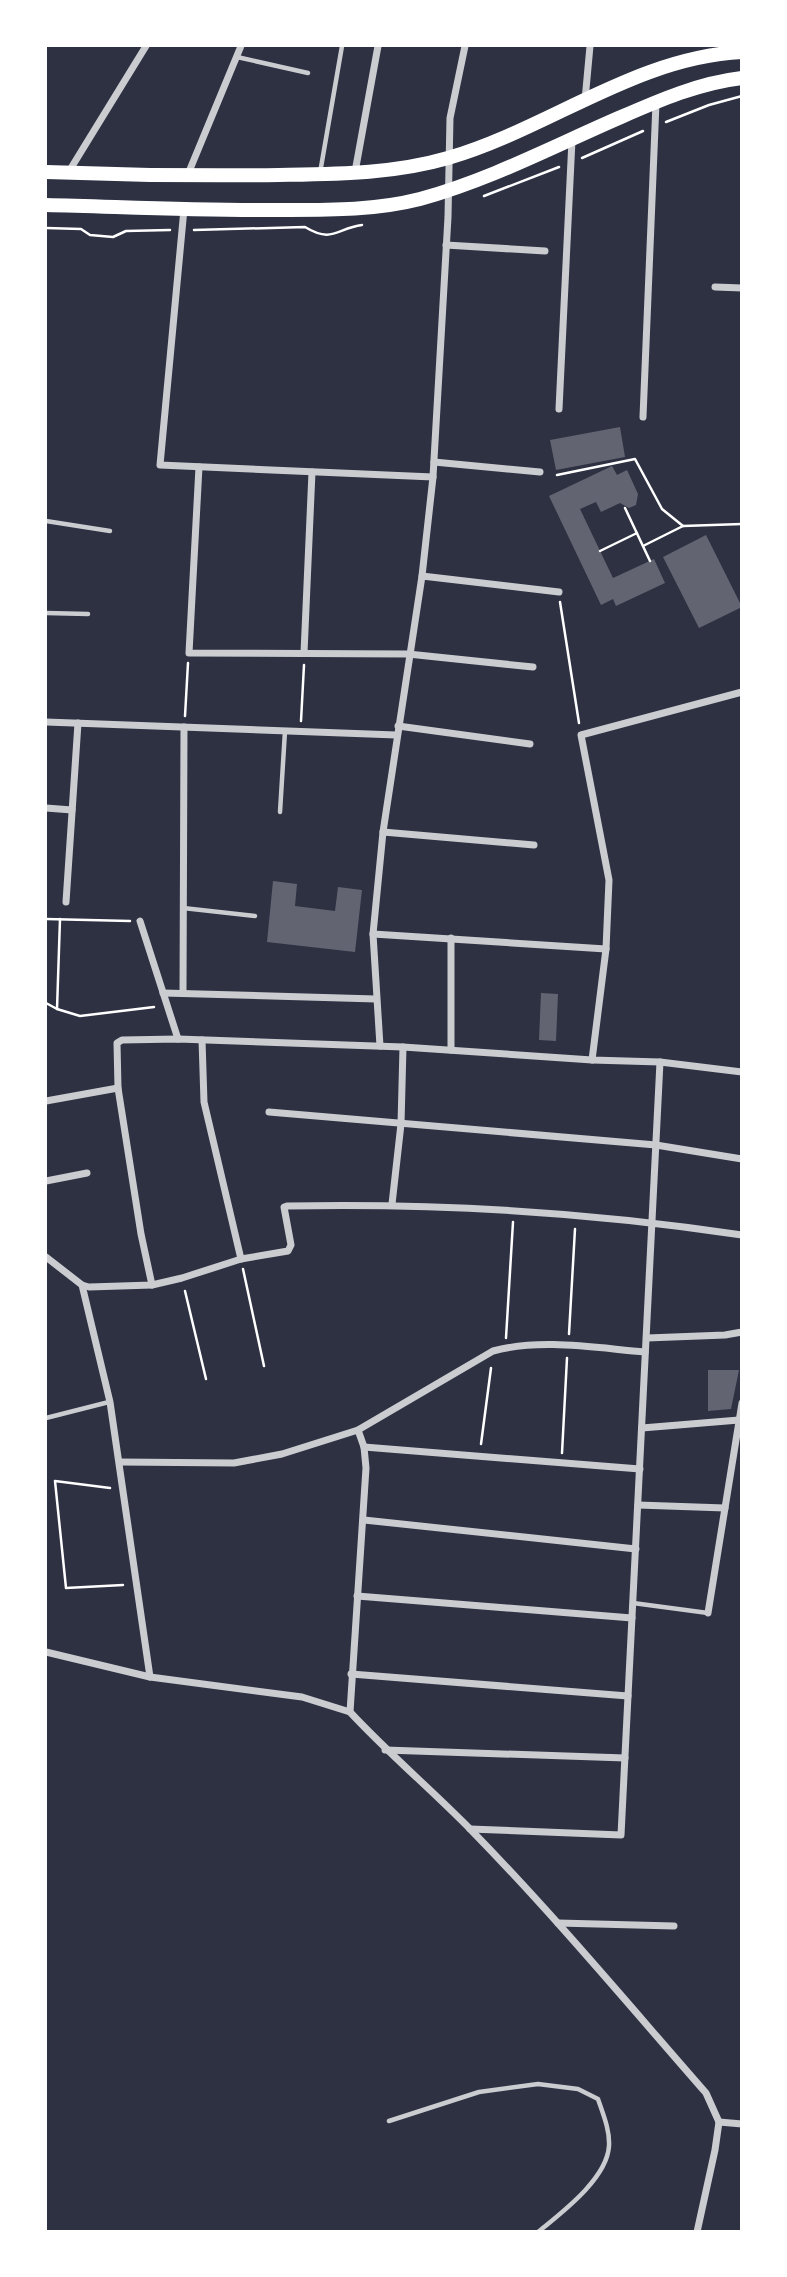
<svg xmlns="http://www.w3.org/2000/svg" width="787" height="2277" viewBox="0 0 787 2277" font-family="'IBM Plex Sans',sans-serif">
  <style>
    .building { fill: #626471 }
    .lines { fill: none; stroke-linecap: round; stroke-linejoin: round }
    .path { stroke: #fff; stroke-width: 2.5 }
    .service { stroke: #caccd0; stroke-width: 4.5 }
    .minor { stroke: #caccd0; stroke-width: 7 }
    .primary { stroke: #fff; stroke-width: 14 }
  </style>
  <rect width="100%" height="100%" fill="#2d3142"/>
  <g class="building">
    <path d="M620,427L625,457L556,470L550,440Z"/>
    <path d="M612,466L617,475L627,470L638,494L636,505L629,508L620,503L601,512L596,502L580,509L613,578L654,559L665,583L616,606L613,599L601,605L549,496Z"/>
    <path d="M706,535L742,607L699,628L663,557Z"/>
    <path d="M273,881L297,884L295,906L335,911L338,887L362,890L355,952L267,942Z"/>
    <path d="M541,993L558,994L556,1041L539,1040Z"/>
    <path d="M708,1370H739L731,1409L708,1411Z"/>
  </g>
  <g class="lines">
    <g class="path">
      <path d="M666,122L709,105L742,96"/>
      <path d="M582,158L643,131"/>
      <path d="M484,196L559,167"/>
      <path d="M46,228L81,229L90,235L113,237L126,231L170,230"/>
      <path d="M194,230L305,227C333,244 337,228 362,225"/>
      <path d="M557,475L635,459L662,509L683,526"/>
      <path d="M625,508L650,561"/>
      <path d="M643,546L683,526L742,524"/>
      <path d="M600,551L637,533"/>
      <path d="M560,602L579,723"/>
      <path d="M185,716L188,663"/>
      <path d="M301,721L304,665"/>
      <path d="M46,919L130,921"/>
      <path d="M46,1003L57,1009L80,1016L154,1007"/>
      <path d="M57,1009L60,919"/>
      <path d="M243,1269L264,1366"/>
      <path d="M185,1291L206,1379"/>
      <path d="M569,1334L575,1229"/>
      <path d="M506,1338L513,1222"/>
      <path d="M481,1444L491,1368"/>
      <path d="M562,1453L567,1358"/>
      <path d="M110,1488L55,1481L66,1588L123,1585"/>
    </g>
    <g class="service">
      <path d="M237,57L308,73"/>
      <path d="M320,173L342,46"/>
      <path d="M46,521L110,531"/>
      <path d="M46,613L88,614"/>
      <path d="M280,812L285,731"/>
      <path d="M183,908L255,916"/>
      <path d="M46,1418L109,1402"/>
      <path d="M633,1603L708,1613"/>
      <path d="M389,2121L479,2092L538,2084L578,2089L598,2099C603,2114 610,2130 609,2146C607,2179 561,2213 538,2232"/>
    </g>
    <g class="minor">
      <path d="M585,100L590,46"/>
      <path d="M355,172L378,46"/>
      <path d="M68,173L146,46"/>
      <path d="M188,174L241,46"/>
      <path d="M184,209L160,465L433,477"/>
      <path d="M446,245L545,251"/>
      <path d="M715,287L742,288"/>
      <path d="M559,409L572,140"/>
      <path d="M643,417L656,103"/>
      <path d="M434,462L540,472"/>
      <path d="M199,467L189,653L408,654L533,667"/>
      <path d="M422,576L559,592"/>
      <path d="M304,653L312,472"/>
      <path d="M46,722L396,735"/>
      <path d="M398,726L530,744"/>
      <path d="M46,808L72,810"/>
      <path d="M383,832L534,845"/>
      <path d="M66,902L78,723"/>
      <path d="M140,921L178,1039"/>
      <path d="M373,934L606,949"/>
      <path d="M451,938V1050"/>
      <path d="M163,993L376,999"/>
      <path d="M183,993L184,727"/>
      <path d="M202,1040L204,1102L241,1259"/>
      <path d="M380,1046L373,934L383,832L422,576L433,477L448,217L450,118L465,46"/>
      <path d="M592,1060L606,949L609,880L581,735L742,692"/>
      <path d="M46,1101L118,1088"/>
      <path d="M269,1112L656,1145L742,1159"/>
      <path d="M46,1181L87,1173"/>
      <path d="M392,1204L401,1124L403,1047"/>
      <path d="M46,1257L82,1285L110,1402L150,1677"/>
      <path d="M82,1285L89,1287L152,1285L182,1278L241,1259L288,1251L291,1245L284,1207L287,1206C440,1203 590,1212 742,1235"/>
      <path d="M152,1285L141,1234L118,1088L117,1043L122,1040L178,1039L403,1047L592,1060L660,1062L742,1072"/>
      <path d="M647,1338L725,1335L742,1332"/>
      <path d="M642,1428L739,1420"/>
      <path d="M358,1430L364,1447L366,1468L350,1712C389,1754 432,1790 472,1831C554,1915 629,2005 706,2093L719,2122L715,2150L697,2232"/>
      <path d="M364,1447L640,1469"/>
      <path d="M120,1462L234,1463L282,1454L358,1430L493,1351C541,1338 596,1348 645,1352"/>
      <path d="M638,1505L725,1508"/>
      <path d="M364,1520L636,1549"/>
      <path d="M357,1596L632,1618"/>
      <path d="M708,1613L742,1403"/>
      <path d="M46,1652L150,1677L302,1697L350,1712"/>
      <path d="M351,1674L628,1696"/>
      <path d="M385,1750L625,1758"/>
      <path d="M470,1829L621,1835L660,1062"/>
      <path d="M558,1923L674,1926"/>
      <path d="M719,2122L742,2124"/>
    </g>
    <g class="primary">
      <path d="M46,172C124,175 201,176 279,175C336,174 393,174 448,158C548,129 636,57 742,52"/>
      <path d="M46,205C127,207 208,211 289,210C333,210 377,210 420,199C490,180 556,145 621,117C660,100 699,83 742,78"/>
    </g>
  </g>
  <rect width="787" height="2277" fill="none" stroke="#ffffff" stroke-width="94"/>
</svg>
